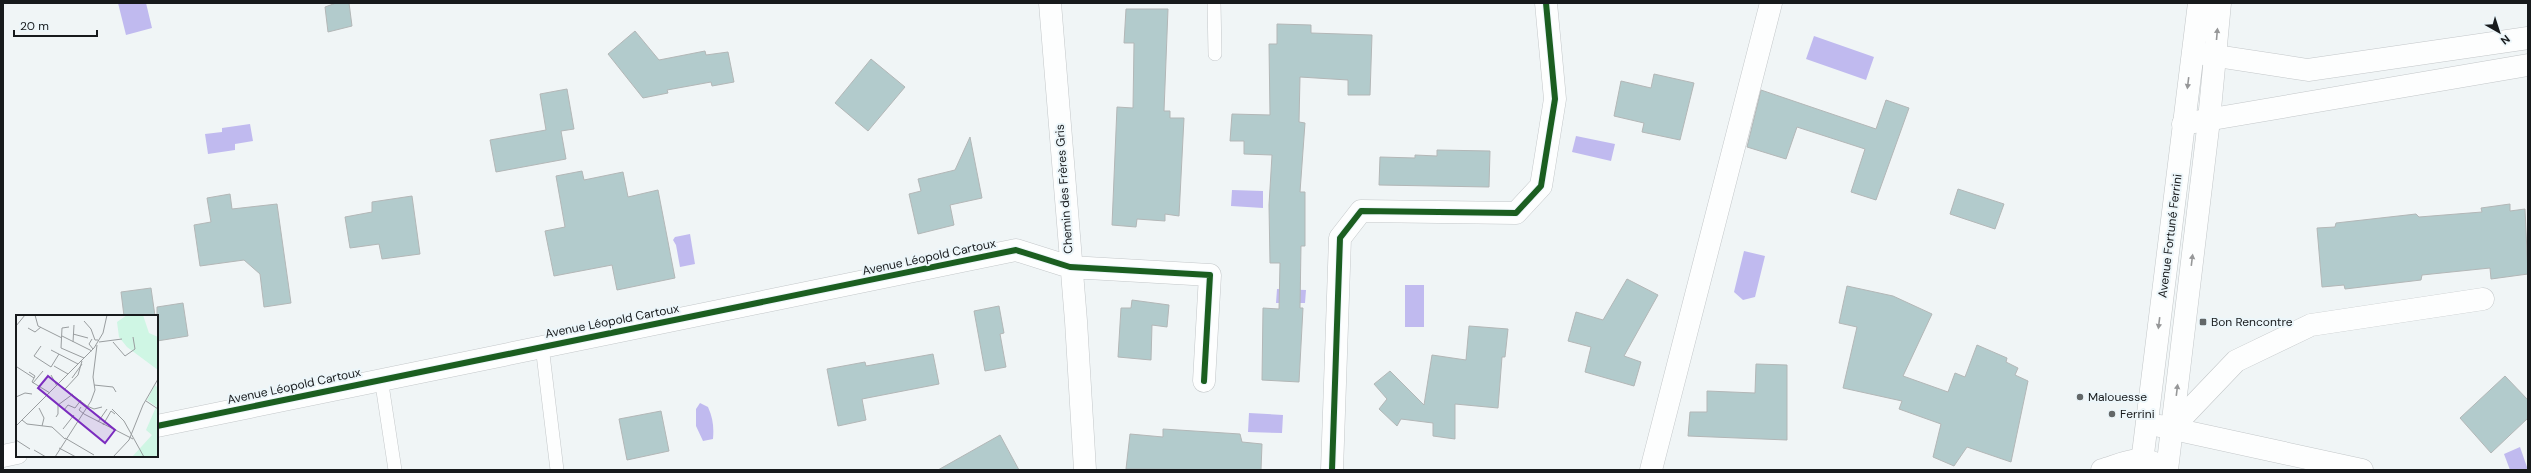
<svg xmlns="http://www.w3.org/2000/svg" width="2531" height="473" viewBox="0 0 2531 473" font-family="'DM Sans',sans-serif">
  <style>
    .water { fill: #c0baef }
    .building { fill: #b2cbcc; stroke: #b3b7b7 }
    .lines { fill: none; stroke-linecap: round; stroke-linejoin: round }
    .lane-casing { stroke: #c3c7c9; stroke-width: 14 }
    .street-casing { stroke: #c3c7c9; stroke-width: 23 }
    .secondary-casing { stroke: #c3c7c9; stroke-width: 23 }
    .lane { stroke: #fdfefe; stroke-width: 13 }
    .street { stroke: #fdfefe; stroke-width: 22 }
    .secondary { stroke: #fdfefe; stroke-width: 22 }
    .cycleway-casing { stroke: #ecf6fa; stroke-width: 8 }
    .cycleway { stroke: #1b5e20; stroke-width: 6 }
    .oneway { fill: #969798 }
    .poi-dot { fill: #636768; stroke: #ecf6fa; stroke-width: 1.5 }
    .labels { text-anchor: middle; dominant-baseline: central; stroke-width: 4; stroke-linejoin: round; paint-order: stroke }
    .street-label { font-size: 12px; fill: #171a1c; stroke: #ecf6fa }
    .poi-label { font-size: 12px; fill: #171a1c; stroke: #ecf6fa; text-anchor: start }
    .inset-road { fill: none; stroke: #999d9f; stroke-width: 1 }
    .view { fill: #7b2cbf; fill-opacity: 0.15; stroke: #7b2cbf; stroke-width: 2 }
    .inset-edge { fill: none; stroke: #171a1c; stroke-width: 2 }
  </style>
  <rect width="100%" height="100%" fill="#f0f5f6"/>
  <path class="water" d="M 118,3 L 146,3 L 152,28 L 126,35 Z
    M 1814,36 L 1874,57 L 1866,80 L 1806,59 Z
    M 250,124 L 253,141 L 235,144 L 235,150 L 208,154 L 205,134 L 222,132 L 222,128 Z
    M 1576,136 L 1615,144 L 1611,161 L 1572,152 Z
    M 1232,190 L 1263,191 L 1263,208 L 1231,206 Z
    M 690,234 L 695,264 L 680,267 L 676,245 L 673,240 L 675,237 Z
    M 1744,251 L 1765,256 L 1755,297 L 1743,300 L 1734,292 Z
    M 1405,285 L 1424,285 L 1424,327 L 1405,327 Z
    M 1277,289 L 1306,290 L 1305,303 L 1276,303 Z
    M 700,403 L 708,407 C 713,418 714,427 713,439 L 703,441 L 696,426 L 696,409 Z
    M 1249,413 L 1283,415 L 1282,433 L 1248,432 Z
    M 2520,447 L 2528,470 L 2510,470 L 2504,454 Z"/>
  <path class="building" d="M 336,3 L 349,3 L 352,26 L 328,32 L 325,7 Z
    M 1126,9 L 1168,9 L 1164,111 L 1170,111 L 1170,118 L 1184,118 L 1179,216 L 1165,214 L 1165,221 L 1137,219 L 1136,227 L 1112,225 L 1117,107 L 1133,108 L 1134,43 L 1124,43 Z
    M 1277,24 L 1311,25 L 1311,33 L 1372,35 L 1370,95 L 1348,95 L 1348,80 L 1300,77 L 1299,122 L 1305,123 L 1300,192 L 1305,192 L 1305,246 L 1301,246 L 1300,308 L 1303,308 L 1299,382 L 1262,380 L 1263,308 L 1279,309 L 1280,263 L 1270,263 L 1269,205 L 1272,155 L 1244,154 L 1244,141 L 1230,141 L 1232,114 L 1270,115 L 1269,44 L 1277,44 Z
    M 635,31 L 659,60 L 705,51 L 706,55 L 728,52 L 734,82 L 712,86 L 711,82 L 667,90 L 668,93 L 643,98 L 608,54 Z
    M 871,59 L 905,87 L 868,131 L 835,103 Z
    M 1654,74 L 1694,83 L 1680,140 L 1642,132 L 1644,123 L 1614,116 L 1621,81 L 1651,88 Z
    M 567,89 L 574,129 L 561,131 L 566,159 L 496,172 L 490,140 L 546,130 L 540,94 Z
    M 1761,90 L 1876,129 L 1886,100 L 1909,108 L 1876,200 L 1851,192 L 1865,149 L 1797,127 L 1786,159 L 1747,147 Z
    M 970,137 L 982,198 L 950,205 L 954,225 L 918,234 L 909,194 L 921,191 L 918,179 L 955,170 Z
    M 1437,150 L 1490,151 L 1489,187 L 1379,185 L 1380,157 L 1415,158 L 1415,155 L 1437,156 Z
    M 582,171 L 584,180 L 623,172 L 628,197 L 658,190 L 675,278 L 617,290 L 612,265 L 554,276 L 545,231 L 565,227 L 556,176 Z
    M 1958,189 L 2004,204 L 1995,229 L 1950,214 Z
    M 230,194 L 232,209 L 277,204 L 291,303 L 264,307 L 260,274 L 244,260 L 200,266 L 194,225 L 211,222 L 207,198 Z
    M 412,196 L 420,254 L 382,259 L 379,244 L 350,248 L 345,217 L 372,212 L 372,202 Z
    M 2510,204 L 2510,211 L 2525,209 L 2528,274 L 2491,279 L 2490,268 L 2422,275 L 2421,280 L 2345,289 L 2344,285 L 2322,287 L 2317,228 L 2335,227 L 2336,223 L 2416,214 L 2419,217 L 2482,212 L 2481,208 Z
    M 1627,279 L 1658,295 L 1624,356 L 1641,362 L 1634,386 L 1585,372 L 1591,347 L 1568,341 L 1576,312 L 1603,320 Z
    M 1847,286 L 1893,296 L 1932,314 L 1903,376 L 1948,392 L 1955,373 L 1965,377 L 1977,345 L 2007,358 L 2006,362 L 2018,368 L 2015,375 L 2028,381 L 2011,462 L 1967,447 L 1954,466 L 1933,457 L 1941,424 L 1899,409 L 1902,401 L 1843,388 L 1857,327 L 1839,323 Z
    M 151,288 L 155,316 L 124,316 L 121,292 Z
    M 1132,300 L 1169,305 L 1167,327 L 1152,325 L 1151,360 L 1118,357 L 1121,308 L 1131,308 Z
    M 183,303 L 188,336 L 157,341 L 157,307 Z
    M 999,306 L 1004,333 L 1000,334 L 1006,367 L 985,371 L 974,311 Z
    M 1469,326 L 1508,329 L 1505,357 L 1502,357 L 1498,408 L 1455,404 L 1455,439 L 1433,436 L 1433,423 L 1401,419 L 1397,426 L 1379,409 L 1387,399 L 1374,384 L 1390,371 L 1424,405 L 1432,355 L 1466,360 Z
    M 933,354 L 939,384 L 862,399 L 866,420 L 838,426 L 827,369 L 865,362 L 866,366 Z
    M 1756,364 L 1787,365 L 1787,440 L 1688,436 L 1690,412 L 1707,412 L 1707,391 L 1755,393 Z
    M 2505,376 L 2528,400 L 2528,418 L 2491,453 L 2460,418 Z
    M 661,411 L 669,451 L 627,460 L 619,419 Z
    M 1163,429 L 1240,434 L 1242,442 L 1262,444 L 1261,470 L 1126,469 L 1130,434 L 1163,437 Z
    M 1000,435 L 1019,470 L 938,470 Z"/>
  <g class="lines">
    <g class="lane-casing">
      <path id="lane" d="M 1214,3 L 1215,54
        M 542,346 L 557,470
        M 381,378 L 395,470"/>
    </g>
    <g class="street-casing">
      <path id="street" d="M 1050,3 L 1076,321 L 1085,470
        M 2197,53 L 2308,70 L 2528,38
        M 2183,124 L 2528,65
        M 157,426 L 1016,250 L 1070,267 L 1210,275 L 1204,381
        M 2160,426 L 2362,470
        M 2172,428 L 2236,361 L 2311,325 L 2483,299
        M 3,456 L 17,453
        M 1332,470 L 1340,238 L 1361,211 L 1516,213 L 1541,186 L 1555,99 L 1546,3
        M 1651,470 L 1771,3
        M 2102,470 C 2123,464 2145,451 2163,470"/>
    </g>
    <g class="secondary-casing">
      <path id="secondary" d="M 2141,470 L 2199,3
        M 2167,470 L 2209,120 L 2220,3"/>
    </g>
    <use href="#lane" class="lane"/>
    <use href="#street" class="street"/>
    <use href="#secondary" class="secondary"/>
    <g class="cycleway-casing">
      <path id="cycleway" d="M 157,426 L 1016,250 L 1070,267 L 1210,275 L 1204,381
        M 1332,470 L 1340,238 L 1361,211 L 1516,213 L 1541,186 L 1555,99 L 1546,3"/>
    </g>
    <use href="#cycleway" class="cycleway"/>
  </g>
  <defs><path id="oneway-solid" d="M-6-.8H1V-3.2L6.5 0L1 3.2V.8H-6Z"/></defs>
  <g class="oneway">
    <use href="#oneway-solid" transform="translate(2217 34) rotate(-85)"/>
    <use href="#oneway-solid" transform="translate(2188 83) rotate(97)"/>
    <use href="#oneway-solid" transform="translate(2192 260) rotate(-83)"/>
    <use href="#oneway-solid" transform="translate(2159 323) rotate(97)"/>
    <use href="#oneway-solid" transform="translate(2177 390) rotate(-83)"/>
  </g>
  <g class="poi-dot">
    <rect x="2199" y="318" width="8" height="8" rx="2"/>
    <circle cx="2080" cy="397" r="4"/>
    <circle cx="2112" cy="414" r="4"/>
  </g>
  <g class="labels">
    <g class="street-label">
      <text transform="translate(1064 189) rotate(-94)">Chemin des Frères Gris</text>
      <text transform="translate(2170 236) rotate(-83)">Avenue Fortuné Ferrini</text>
      <text transform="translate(929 257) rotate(-12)">Avenue Léopold Cartoux</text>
      <text transform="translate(612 321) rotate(-11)">Avenue Léopold Cartoux</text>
      <text transform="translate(294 386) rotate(-12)">Avenue Léopold Cartoux</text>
    </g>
    <g class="poi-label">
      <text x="2211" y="322">Bon Rencontre</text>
      <text x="2088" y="397">Malouesse</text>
      <text x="2120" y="414">Ferrini</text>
    </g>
  </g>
  <g transform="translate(16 315)">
    <rect width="142" height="142" fill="#f0f5f6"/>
    <path d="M 111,0 L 127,0 L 133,18 L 142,22 L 142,55 L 111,32 L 103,22 L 101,7 ZM 139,70 L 142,73 L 142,93 L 131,85 ZM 140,92 L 142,94 L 142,142 L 116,142 L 136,120 L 130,115 Z" fill="#cff6e4"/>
    <path class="inset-road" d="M 19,0 L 22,11 L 46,23M 68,6 L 75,14 L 79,25 L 82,25M 0,11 L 9,0M 53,12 L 46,13 L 45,33 L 68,43M 12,13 L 19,17 L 25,12M 57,19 L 72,23M 46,21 L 76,36M 76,24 L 73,29 L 77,34M 57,27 L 58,10M 83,27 L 106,24M 97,27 L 109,41 L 119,34 L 117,22M 25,31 L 18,41 L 35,52 L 43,39M 35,35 L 62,49M 38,51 L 52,59M 1,52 L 18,63M 13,57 L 19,61 L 16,67 L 34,78M 35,60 L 41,71M 56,63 L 66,49M 17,68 L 27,56M 78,70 L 97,72 L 100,77M 45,71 L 42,69 L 71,91M 49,74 L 62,60 L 66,46M 0,82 L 9,78 L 16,79M 130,86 L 142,94M 71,91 L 78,94 L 86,92M 65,92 L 63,95 L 68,99 L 117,124M 23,93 L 28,103 L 26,111M 96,94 L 108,106 L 128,142M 48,95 L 52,90 L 59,93 L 65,85M 40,102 L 42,99 L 42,90 L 57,79M 6,105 L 11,109 L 36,112 L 49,124M 82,107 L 91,94M 87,110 L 95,96 L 99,99M 0,111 L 78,33 L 87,18 L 91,0M 47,114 L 58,100M 49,123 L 78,140M 0,125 L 14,134M 43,133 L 60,142M 18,135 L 30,142M 39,142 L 75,86 L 79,75 L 77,62 L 81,30M 97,142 L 113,125 L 127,90 L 142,64"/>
    <path class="view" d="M 32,61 L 99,115 L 89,128 L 22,73 Z"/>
    <rect width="142" height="142" class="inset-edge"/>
  </g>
  <rect width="2531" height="473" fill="none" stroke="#171a1c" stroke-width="8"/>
  <g transform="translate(2499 32) rotate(141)" stroke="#ecf6fa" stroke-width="3" paint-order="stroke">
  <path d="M0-3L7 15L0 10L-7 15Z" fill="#171a1c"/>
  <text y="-6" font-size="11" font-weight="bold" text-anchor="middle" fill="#171a1c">N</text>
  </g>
  <path d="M14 30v6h83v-6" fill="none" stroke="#171a1c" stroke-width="2"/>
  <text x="20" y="30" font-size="12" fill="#171a1c" stroke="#ecf6fa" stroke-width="3" paint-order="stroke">20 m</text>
</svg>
